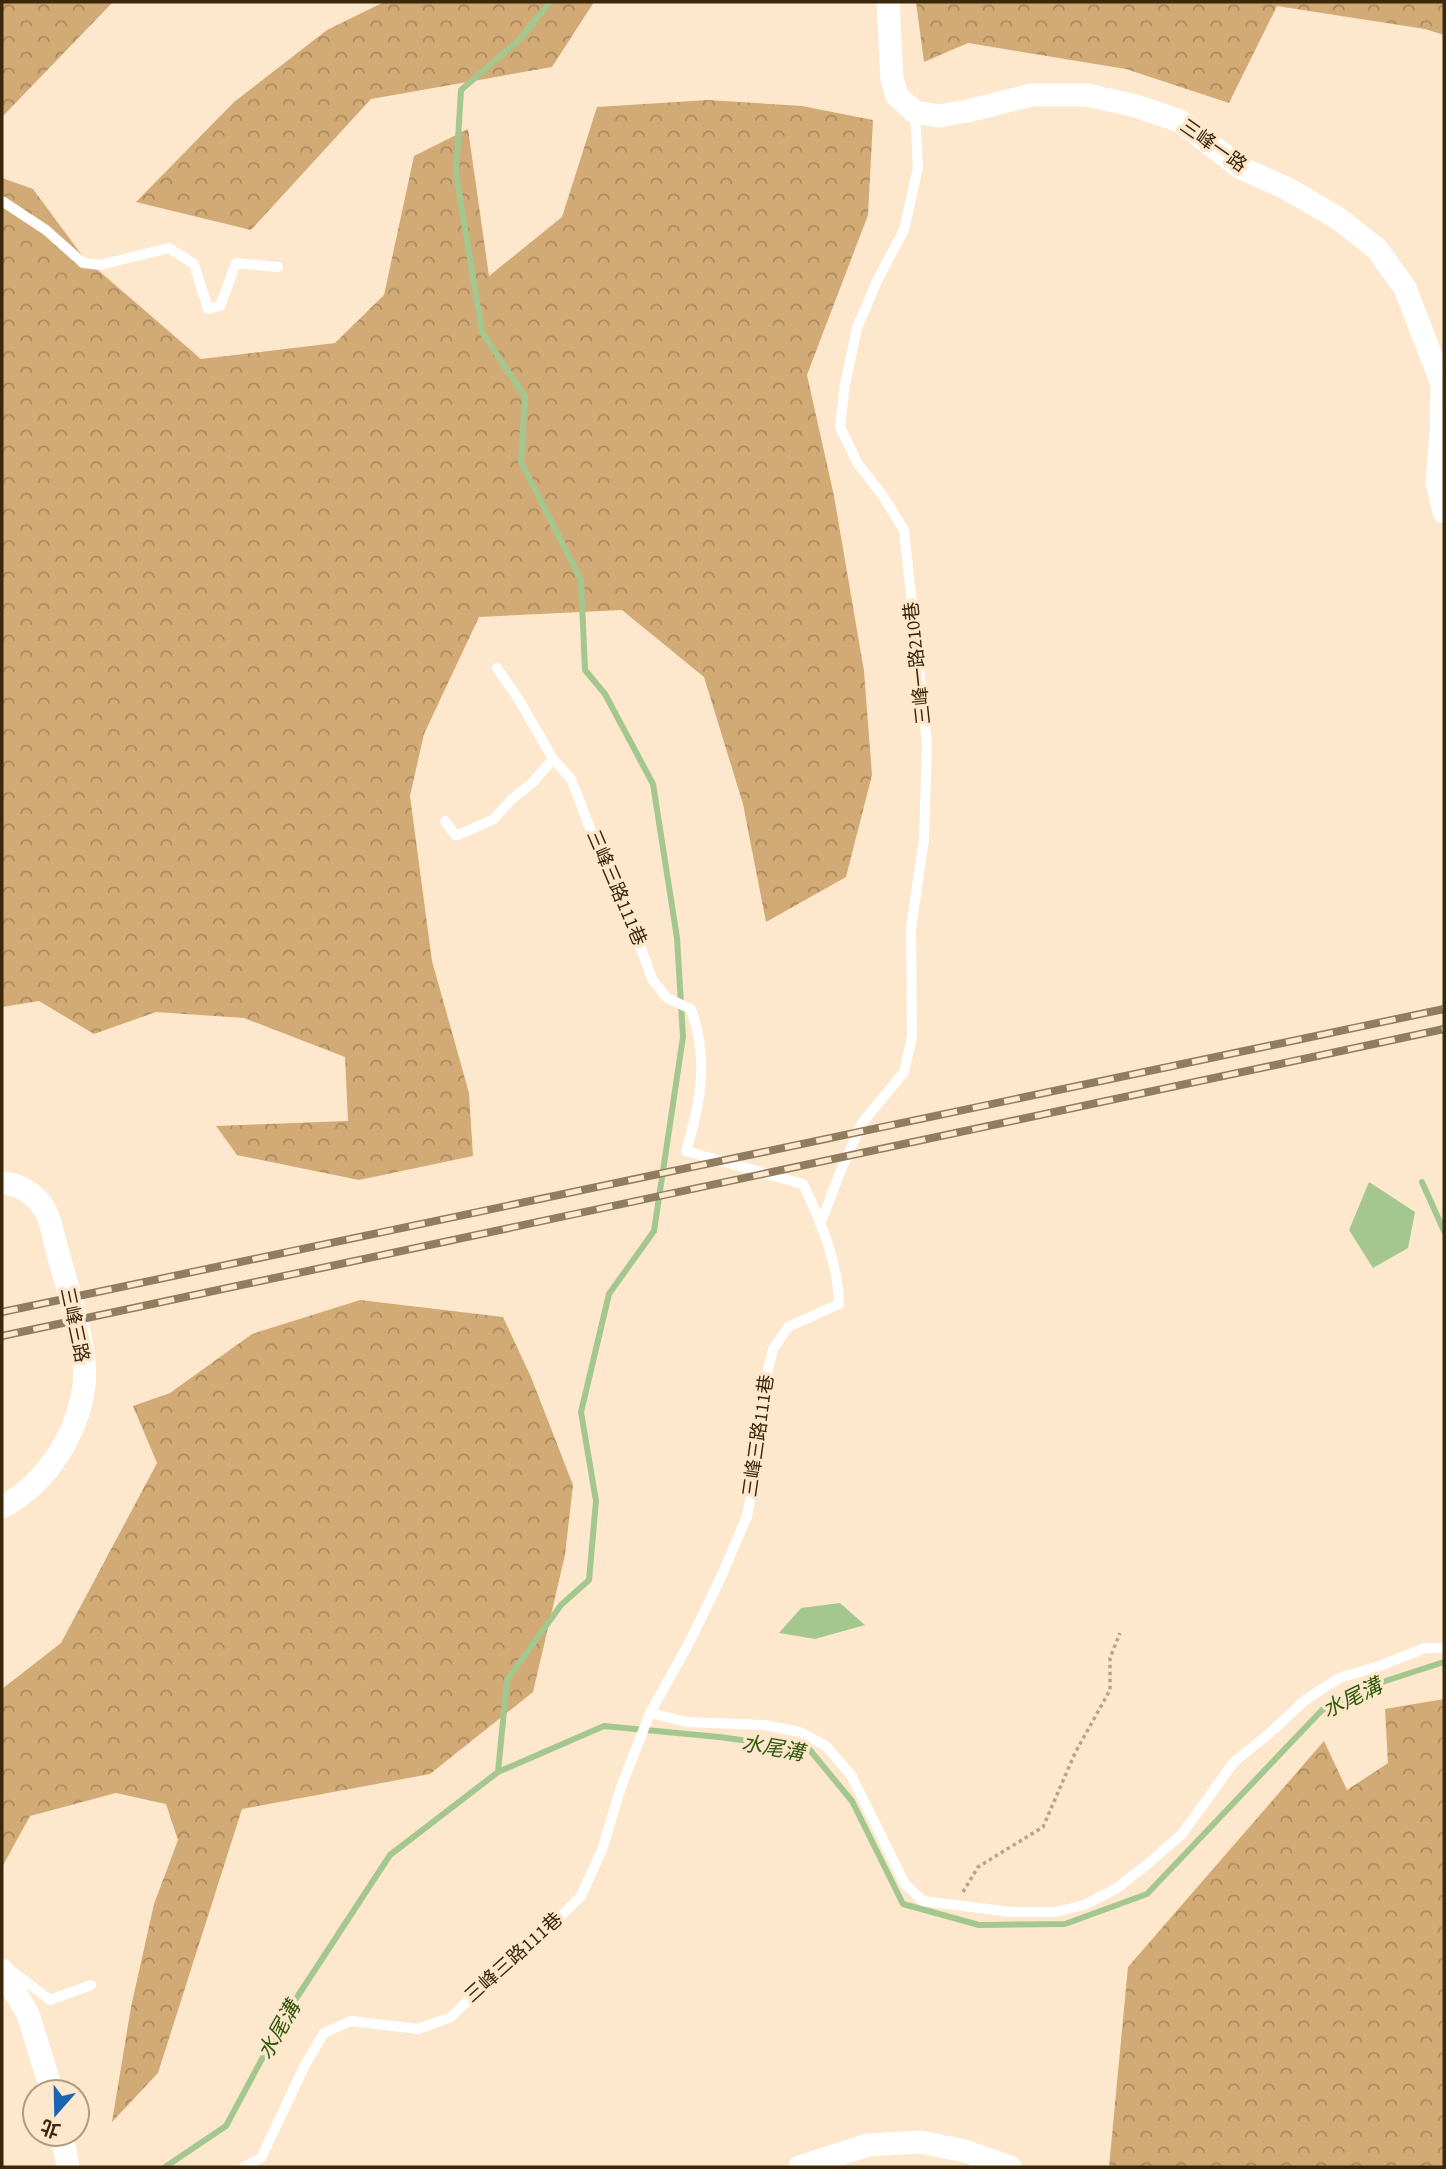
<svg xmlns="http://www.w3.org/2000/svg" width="1446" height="2169" viewBox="0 0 1446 2169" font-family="'Source Sans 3','Noto Sans TC',sans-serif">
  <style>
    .forest { fill: url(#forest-crowns) }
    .water { fill: #a4c78f }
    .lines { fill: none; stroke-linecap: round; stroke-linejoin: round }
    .stream { stroke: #a4c78f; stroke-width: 6 }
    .path { stroke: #b9a488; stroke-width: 3.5; stroke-dasharray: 3.5 3.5; stroke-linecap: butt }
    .lane { stroke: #fff; stroke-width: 10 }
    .street { stroke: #fff; stroke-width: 23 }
    .rail-casing { stroke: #907c5f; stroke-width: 8 }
    .rail { stroke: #fde8cd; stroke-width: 5; stroke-dasharray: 16; stroke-linecap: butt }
    .labels { text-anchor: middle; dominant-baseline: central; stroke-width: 7; stroke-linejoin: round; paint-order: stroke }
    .street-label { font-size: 19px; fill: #3b2709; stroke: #fde8cd }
    .water-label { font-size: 21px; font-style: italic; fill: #2f5909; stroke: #fde8cd }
  </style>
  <defs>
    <pattern id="forest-crowns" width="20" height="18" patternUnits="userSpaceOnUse" patternTransform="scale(1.75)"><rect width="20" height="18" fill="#d2aa75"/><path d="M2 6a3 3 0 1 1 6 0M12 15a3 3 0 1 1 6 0" fill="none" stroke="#ac8a5e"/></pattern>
  </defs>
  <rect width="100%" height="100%" fill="#fde8cd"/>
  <path class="forest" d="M 2,2 L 116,2 L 112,3 L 2,117 Z
    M 384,2 L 594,2 L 552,67 L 371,99 L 251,230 L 136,202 L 234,102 L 327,30 Z
    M 916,2 L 1444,2 L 1444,35 L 1425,29 L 1277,6 L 1229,103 L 1126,69 L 968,43 L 924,62 Z
    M 708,100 L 802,106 L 873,120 L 868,215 L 807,375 L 834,496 L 864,671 L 872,775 L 846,877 L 766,922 L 743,804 L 704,677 L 622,610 L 479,617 L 424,734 L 410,796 L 432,961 L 469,1093 L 473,1156 L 359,1180 L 237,1155 L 216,1126 L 348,1121 L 345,1057 L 244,1018 L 156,1012 L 94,1034 L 39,1001 L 2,1007 L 2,178 L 33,189 L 84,258 L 201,359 L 335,343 L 384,295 L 414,156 L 468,129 L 489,276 L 562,217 L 597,107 Z
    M 360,1300 L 503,1317 L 531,1377 L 573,1485 L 565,1555 L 533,1692 L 430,1774 L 242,1809 L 158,2073 L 112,2122 L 131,2007 L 154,1904 L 178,1840 L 166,1804 L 116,1793 L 30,1816 L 2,1867 L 2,1689 L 61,1643 L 157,1463 L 133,1406 L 170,1393 L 252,1334 Z
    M 1444,1699 L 1444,2167 L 1109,2167 L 1128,1967 L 1324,1741 L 1347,1790 L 1388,1763 L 1385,1709 Z"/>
  <path class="water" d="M 1369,1182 L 1415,1212 L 1408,1248 L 1373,1268 L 1349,1230 Z
    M 840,1603 L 865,1625 L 815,1639 L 779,1633 L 801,1608 Z"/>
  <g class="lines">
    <path class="stream" d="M 1422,1182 L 1444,1231
      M 498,1772 L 507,1680 L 561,1605 L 589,1580 L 596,1501 L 581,1412 L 609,1294 L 654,1231 L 683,1037 L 677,938 L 653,784 L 605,694 L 585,670 L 581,580 L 521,462 L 525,397 L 482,332 L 456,173 L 461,90 L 519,40 L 550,2
      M 165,2167 L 226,2126 L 286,2014 L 390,1855 L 498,1772 L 604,1726 L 719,1737 L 809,1749 L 852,1801 L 903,1904 L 979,1925 L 1065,1924 L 1147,1894 L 1322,1710 L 1370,1686 L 1444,1662"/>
    <path class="path" d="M 963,1892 L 978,1867 L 1043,1827 L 1075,1753 L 1110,1690 L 1110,1658 L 1120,1633"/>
    <path class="lane" d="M 2,201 L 46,230 L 83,263 L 100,265 L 169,248 L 194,264 L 208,309 L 220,306 L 236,263 L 278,267
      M 445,821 L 456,836 L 494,819 L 511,800 L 533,782 L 553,759
      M 821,1222 L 841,1170 L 862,1123 L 904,1072 L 912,1037 L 911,928 L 924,839 L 927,743 L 904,530 L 883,496 L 858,464 L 840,427 L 845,384 L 857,328 L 878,279 L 904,230 L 918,167 L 915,112
      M 650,1713 L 687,1722 L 764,1725 L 800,1732 L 826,1746 L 851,1775 L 905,1884 L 923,1901 L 1011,1912 L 1055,1912 L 1084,1905 L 1117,1888 L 1150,1862 L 1182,1834 L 1234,1762 L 1272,1731 L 1304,1701 L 1339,1678 L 1379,1666 L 1425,1648 L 1444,1648
      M 9,1969 L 50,2000 L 91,1985
      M 244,2167 L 261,2158 L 305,2065 L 324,2033 L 351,2021 L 418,2029 L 451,2017 L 485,1984 L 527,1950 L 581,1896 L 602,1850 L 621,1787 L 650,1713 L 689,1643 L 721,1577 L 747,1516 L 755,1475 L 764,1386 L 773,1349 L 788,1327 L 839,1304 C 838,1262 821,1222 803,1184 L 686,1151 C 701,1102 709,1059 691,1009 L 667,998 L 652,979 L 637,937 L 617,898 L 571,779 L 553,759 L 519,700 L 497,668"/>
    <path class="street" d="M 888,2 L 892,79 L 897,96 L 915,112 L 939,116 L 972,110 L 1031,95 L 1087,95 L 1136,106 L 1180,121 L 1241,168 L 1288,189 L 1339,219 L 1377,249 L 1405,288 L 1442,384 L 1441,436 L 1437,482 L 1444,512
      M 2,1183 C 19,1184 36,1194 45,1210 C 51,1220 53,1235 56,1246 C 66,1284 89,1350 84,1387 C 76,1437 46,1484 2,1507
      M 2,1970 L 28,2014 L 52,2092
      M 62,2134 L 68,2167
      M 800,2167 L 868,2145 L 921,2142 L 965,2151 L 1010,2167"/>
    <g class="rail-casing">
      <path id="rail" d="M 2,1312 L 1444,1009
        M 2,1336 L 1444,1029"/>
    </g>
    <use href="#rail" class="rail"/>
  </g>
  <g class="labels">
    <g class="street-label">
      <text transform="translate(1213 146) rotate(35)">三峰一路</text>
      <text transform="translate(918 663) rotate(-96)">三峰一路210巷</text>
      <text transform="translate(616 888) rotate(67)">三峰三路111巷</text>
      <text transform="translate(74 1325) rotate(78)">三峰三路</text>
      <text transform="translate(759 1436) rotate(-82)">三峰三路111巷</text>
      <text transform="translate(514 1958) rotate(-42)">三峰三路111巷</text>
    </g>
    <g class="water-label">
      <text transform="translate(1352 1698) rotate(-26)">水尾溝</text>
      <text transform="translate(773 1748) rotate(10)">水尾溝</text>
      <text transform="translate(279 2030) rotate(-60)">水尾溝</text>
    </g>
  </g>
  <rect width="1446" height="2169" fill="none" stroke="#3b2709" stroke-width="7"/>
  <g transform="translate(56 2113) rotate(200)"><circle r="33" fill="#fde8cd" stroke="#af9b7f" stroke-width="2"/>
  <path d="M0-5L12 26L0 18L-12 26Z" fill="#1b63b3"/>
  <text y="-10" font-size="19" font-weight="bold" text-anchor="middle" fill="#3b2709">北</text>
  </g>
</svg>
